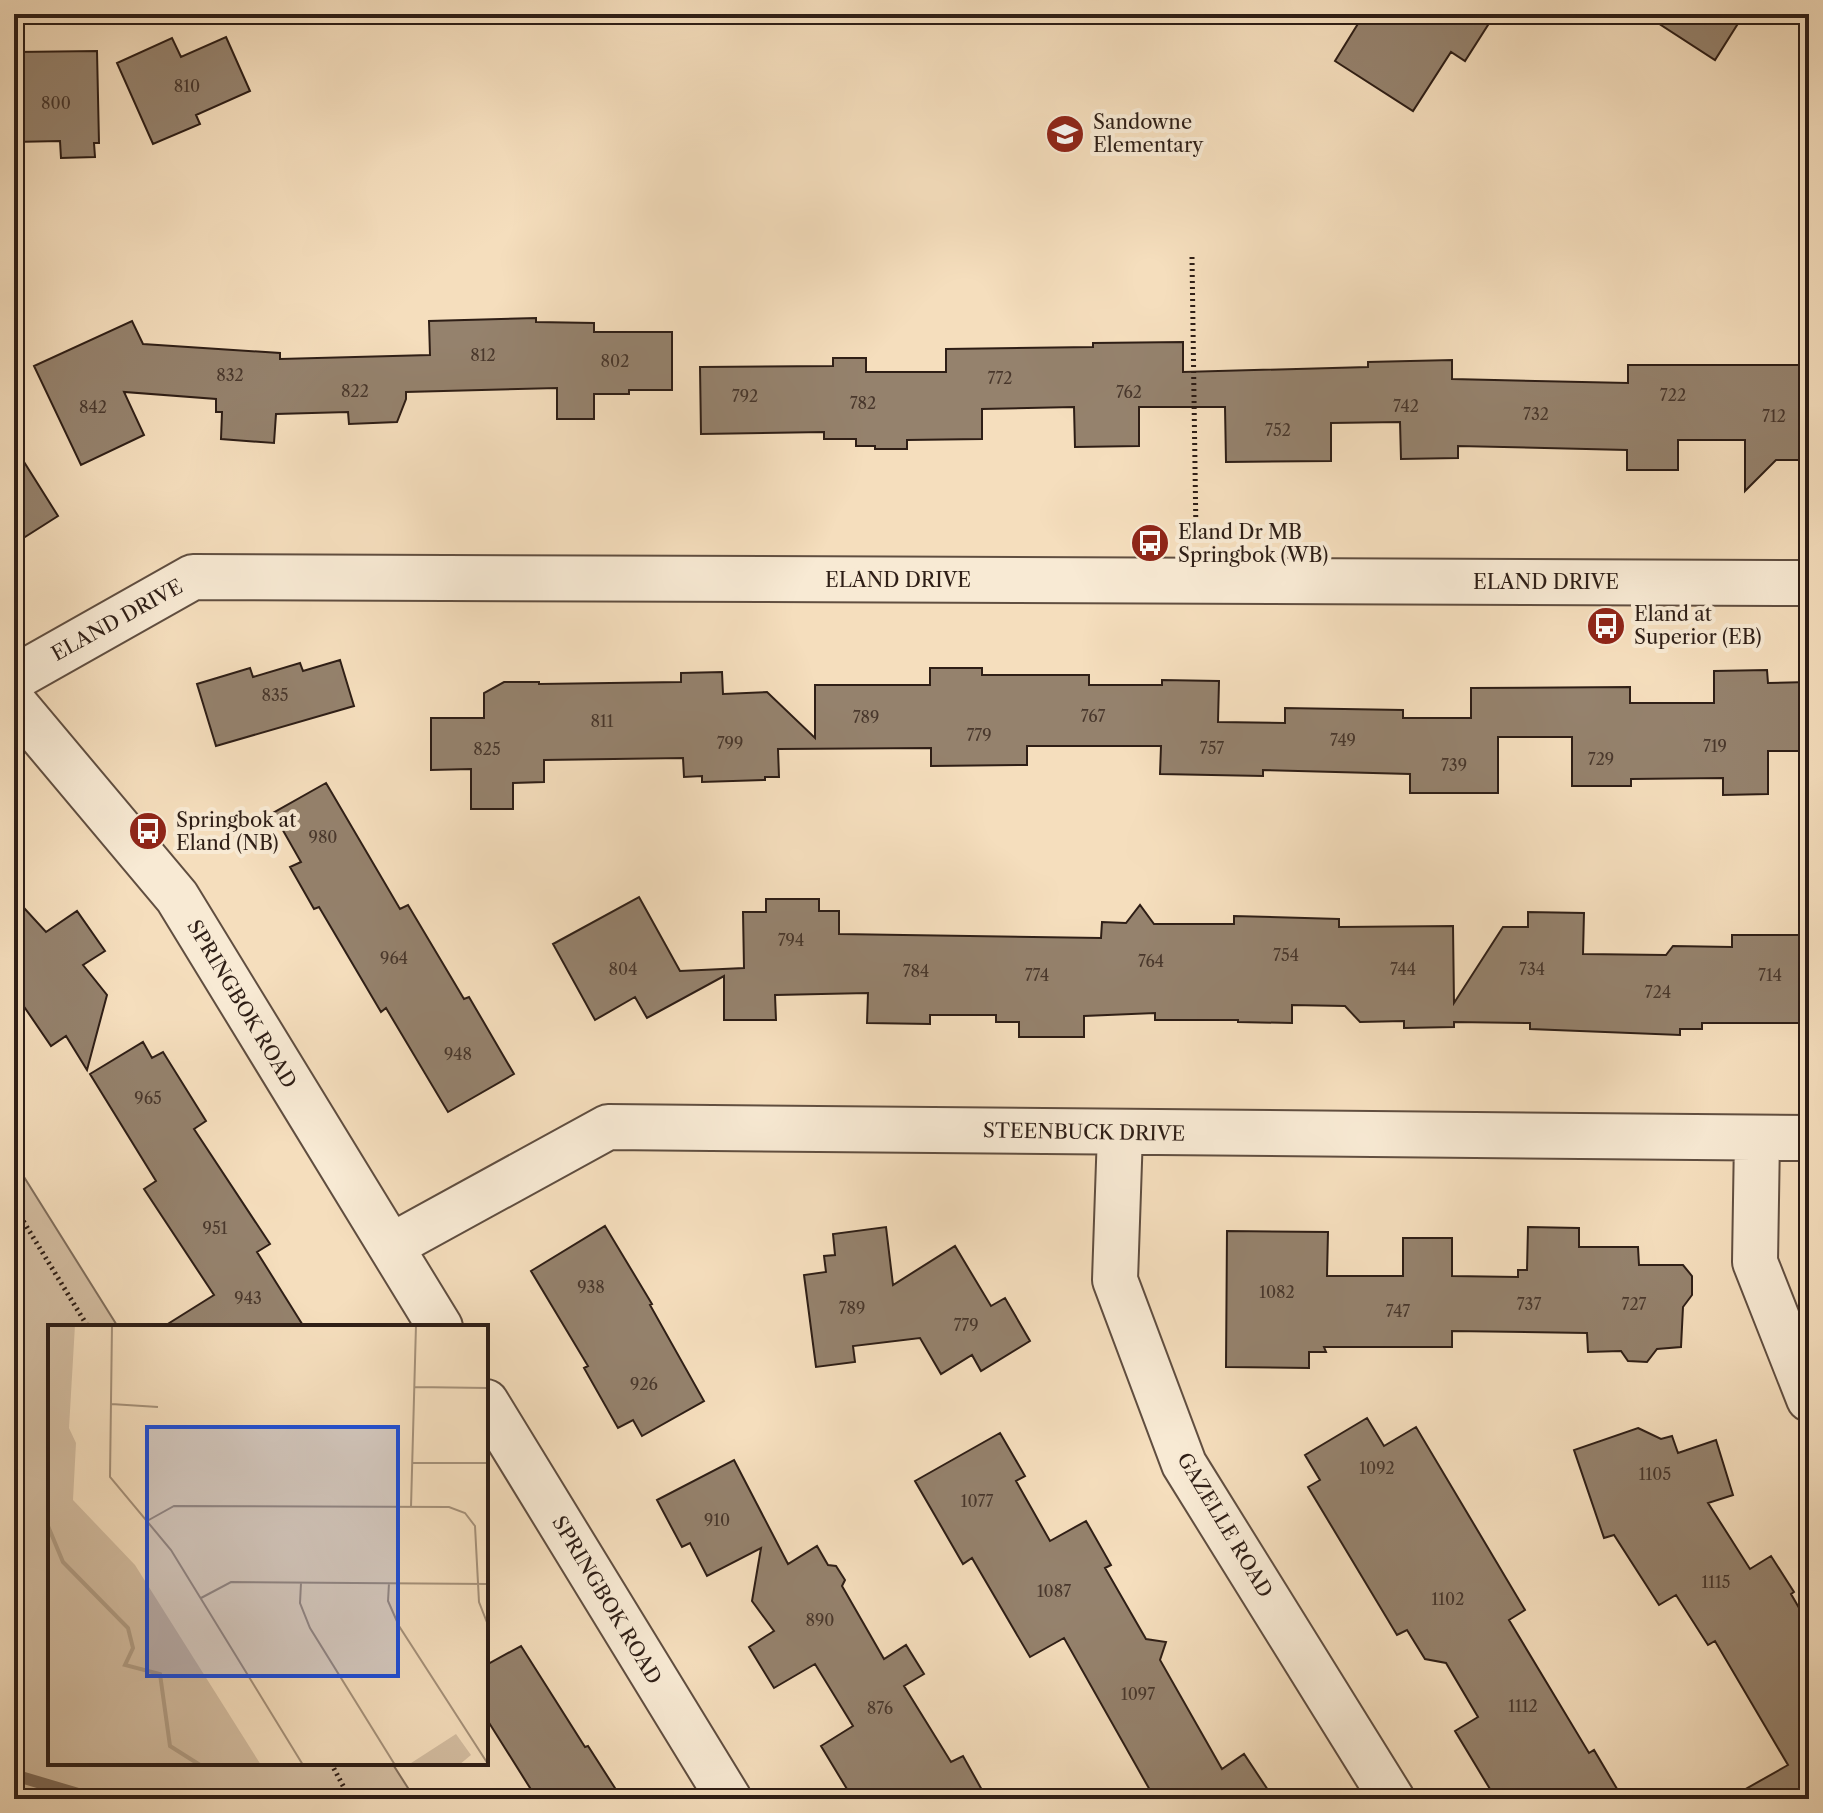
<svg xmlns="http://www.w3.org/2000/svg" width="1823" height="1813" viewBox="0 0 1823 1813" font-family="'Libre Caslon Text',serif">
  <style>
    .green { fill: #d3bda1; stroke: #806e5c; stroke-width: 2 }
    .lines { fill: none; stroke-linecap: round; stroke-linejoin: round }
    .stream { stroke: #7d6a58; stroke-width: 12 }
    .building { fill: #95826d; stroke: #2e1e16; stroke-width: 2 }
    .minor-casing { stroke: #604e40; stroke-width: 48 }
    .path { stroke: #2e1e16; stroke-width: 5; stroke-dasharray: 2 4; stroke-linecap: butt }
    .minor { stroke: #f8ead4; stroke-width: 44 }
    .labels { text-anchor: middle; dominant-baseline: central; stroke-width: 8; stroke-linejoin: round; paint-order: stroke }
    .number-label { font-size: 16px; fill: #48372c }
    .poi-label { font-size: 20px; fill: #2e1e16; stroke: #f8ead4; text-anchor: start }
    .street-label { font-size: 20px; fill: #2e1e16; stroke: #f8ead4 }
    .inset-river { fill: none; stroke: #b19d84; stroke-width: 4 }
    .inset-road { fill: none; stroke: #a5917a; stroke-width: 2 }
    .view { fill: #1d4ed8; fill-opacity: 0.15; stroke: #1d4ed8; stroke-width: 4 }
    .inset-edge { fill: none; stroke: #2e1e16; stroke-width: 4 }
  </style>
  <rect width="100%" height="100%" fill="#f5debd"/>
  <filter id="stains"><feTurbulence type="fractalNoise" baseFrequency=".0025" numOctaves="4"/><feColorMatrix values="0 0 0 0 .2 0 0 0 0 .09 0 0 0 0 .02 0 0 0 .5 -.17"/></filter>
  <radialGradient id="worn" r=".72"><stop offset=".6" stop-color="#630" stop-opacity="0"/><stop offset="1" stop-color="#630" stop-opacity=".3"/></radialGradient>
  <path class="green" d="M 14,1161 L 118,1327 L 50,1327 L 50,1763 L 392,1763 L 415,1799 L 14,1799 Z"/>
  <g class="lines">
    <path class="stream" d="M 14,1775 L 95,1799"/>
  </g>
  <path class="building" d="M 1364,14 L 1495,14 L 1465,61 L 1451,52 L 1413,111 L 1335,61 Z
    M 1644,14 L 1744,14 L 1715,60 Z
    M 226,37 L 250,91 L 196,115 L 200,124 L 153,144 L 117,63 L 172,38 L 181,57 Z
    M 97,51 L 99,143 L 94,143 L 95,157 L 61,158 L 60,141 L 14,142 L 14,64 L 17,64 L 17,52 Z
    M 536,318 L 536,322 L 594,323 L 594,332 L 672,332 L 672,390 L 629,390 L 629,394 L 594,394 L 594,419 L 557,419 L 557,388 L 406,392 L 406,399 L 397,422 L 349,424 L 348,412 L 276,414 L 274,443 L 221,439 L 222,412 L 216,412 L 216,399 L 124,392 L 144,435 L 81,465 L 34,366 L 132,321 L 143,344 L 280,353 L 280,359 L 430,355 L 429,321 Z
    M 1183,342 L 1183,372 L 1368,367 L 1368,362 L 1452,360 L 1452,379 L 1628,383 L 1628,365 L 1809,365 L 1809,460 L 1776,460 L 1745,491 L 1745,440 L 1678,440 L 1678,470 L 1627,470 L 1627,450 L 1458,446 L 1458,458 L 1401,459 L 1400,422 L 1331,423 L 1331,461 L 1226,462 L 1225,407 L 1139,407 L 1139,446 L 1075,447 L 1074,407 L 982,409 L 982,439 L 907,440 L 907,449 L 875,449 L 875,446 L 856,446 L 856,439 L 824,439 L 824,432 L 701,434 L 700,367 L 833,366 L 833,358 L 866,358 L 866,372 L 946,372 L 946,349 L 1093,347 L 1093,343 Z
    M 14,446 L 58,516 L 14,544 Z
    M 340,660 L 354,706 L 216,746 L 197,684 L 250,668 L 253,677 L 300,663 L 303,671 Z
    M 930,668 L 982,668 L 982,675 L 1089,675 L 1089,685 L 1162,685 L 1162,680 L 1219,681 L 1218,722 L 1285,723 L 1285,708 L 1403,710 L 1403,718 L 1471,718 L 1471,688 L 1630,687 L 1630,703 L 1714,703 L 1714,671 L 1767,670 L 1768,683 L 1809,682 L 1809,751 L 1768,751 L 1768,794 L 1723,795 L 1723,778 L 1631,779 L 1631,786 L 1572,786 L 1572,737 L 1498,737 L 1498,793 L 1410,793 L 1410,774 L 1263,770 L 1263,776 L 1160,774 L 1161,746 L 1027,746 L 1027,765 L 931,766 L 931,748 L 778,749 L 779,777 L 765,777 L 765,780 L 702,782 L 702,776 L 684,777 L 683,758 L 544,760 L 544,782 L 513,783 L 513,809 L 471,809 L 471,769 L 431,770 L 431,718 L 484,718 L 484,693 L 504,682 L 539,682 L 539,684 L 681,682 L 681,673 L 722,672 L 723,694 L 767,692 L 815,738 L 815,685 L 930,685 Z
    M 326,783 L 400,909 L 408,905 L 464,999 L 469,997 L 514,1074 L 448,1112 L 386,1008 L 381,1012 L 319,907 L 314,909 L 290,867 L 301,862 L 273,813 Z
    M 14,897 L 46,932 L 77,911 L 105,951 L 83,965 L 107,995 L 87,1070 L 66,1036 L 51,1046 L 14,992 Z
    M 639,897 L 680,971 L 744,968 L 743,912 L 766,912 L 766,899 L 819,899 L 819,911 L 839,911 L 839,934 L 1101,938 L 1102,922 L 1126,923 L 1140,905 L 1154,924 L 1234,924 L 1234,916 L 1339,919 L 1339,927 L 1453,926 L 1454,1003 L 1503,927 L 1528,927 L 1528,912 L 1584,913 L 1583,954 L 1666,955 L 1673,946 L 1732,947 L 1732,935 L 1809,935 L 1809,1023 L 1702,1023 L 1702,1029 L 1680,1029 L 1680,1035 L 1530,1029 L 1530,1023 L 1454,1022 L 1454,1027 L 1404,1028 L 1404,1021 L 1360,1022 L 1345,1006 L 1292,1005 L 1292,1023 L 1238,1022 L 1238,1020 L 1155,1020 L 1155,1013 L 1084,1016 L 1084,1037 L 1019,1037 L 1019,1022 L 996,1022 L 996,1015 L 930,1015 L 930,1024 L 867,1023 L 868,993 L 775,995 L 776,1020 L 724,1020 L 724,976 L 647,1018 L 635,997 L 595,1020 L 553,944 Z
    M 143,1042 L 152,1058 L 163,1052 L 206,1121 L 194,1129 L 270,1244 L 257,1252 L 304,1327 L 163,1327 L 214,1295 L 144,1189 L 156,1181 L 90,1074 Z
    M 605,1226 L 652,1304 L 650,1305 L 704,1401 L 642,1436 L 633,1420 L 618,1428 L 584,1368 L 588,1366 L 531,1271 Z
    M 886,1227 L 893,1285 L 955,1246 L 991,1306 L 1005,1298 L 1030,1341 L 981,1371 L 972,1355 L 941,1374 L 920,1338 L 853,1346 L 855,1362 L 816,1367 L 804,1275 L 826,1272 L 824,1256 L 835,1255 L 833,1234 Z
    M 1528,1227 L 1579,1228 L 1579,1247 L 1638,1247 L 1639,1265 L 1683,1265 L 1692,1276 L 1692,1295 L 1683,1307 L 1681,1347 L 1657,1349 L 1647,1362 L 1628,1361 L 1621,1351 L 1588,1352 L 1587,1333 L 1452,1331 L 1452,1347 L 1324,1347 L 1326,1352 L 1309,1352 L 1309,1368 L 1226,1367 L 1227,1231 L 1328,1232 L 1327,1276 L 1403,1276 L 1403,1238 L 1452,1238 L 1452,1276 L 1518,1277 L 1518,1270 L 1527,1270 Z
    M 1367,1418 L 1384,1446 L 1416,1427 L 1525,1610 L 1509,1620 L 1589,1753 L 1594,1750 L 1623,1799 L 1496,1799 L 1455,1731 L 1478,1717 L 1446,1663 L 1425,1659 L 1407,1630 L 1397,1635 L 1308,1487 L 1320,1480 L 1305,1455 Z
    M 1638,1428 L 1661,1439 L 1672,1436 L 1678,1453 L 1716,1440 L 1733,1495 L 1708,1503 L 1750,1569 L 1771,1556 L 1794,1592 L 1791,1594 L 1809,1625 L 1809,1799 L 1728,1799 L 1788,1765 L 1715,1641 L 1708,1645 L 1676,1595 L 1659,1605 L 1614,1535 L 1604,1538 L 1574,1450 Z
    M 1000,1433 L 1025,1476 L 1016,1481 L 1050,1541 L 1086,1521 L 1111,1565 L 1105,1568 L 1146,1639 L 1166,1642 L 1160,1660 L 1222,1769 L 1244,1754 L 1274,1799 L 1155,1799 L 1064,1638 L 1030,1657 L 972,1558 L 963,1564 L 915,1481 Z
    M 734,1460 L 788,1564 L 817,1546 L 828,1565 L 836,1566 L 845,1580 L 842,1586 L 884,1659 L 906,1645 L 924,1674 L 904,1686 L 951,1762 L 963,1756 L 987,1799 L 853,1799 L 821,1746 L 853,1726 L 815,1664 L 774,1688 L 749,1647 L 774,1631 L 752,1601 L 761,1548 L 707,1576 L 690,1543 L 682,1547 L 657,1500 Z
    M 521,1646 L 585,1747 L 588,1746 L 622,1799 L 537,1799 L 486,1718 L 486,1665 Z"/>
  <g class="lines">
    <g class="minor-casing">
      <path id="minor" d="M 14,678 L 193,577 L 1809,583
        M 14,703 L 177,897 L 440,1327
        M 1120,1133 L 1115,1280 L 1184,1464 L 1392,1799
        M 1757,1138 L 1755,1262 L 1809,1399
        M 391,1246 L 608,1127 L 1809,1138
        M 486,1402 L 729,1799"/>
    </g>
    <path class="path" d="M 1192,257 L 1196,536
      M 14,1206 L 88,1327
      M 331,1763 L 350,1799"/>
    <use href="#minor" class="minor"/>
  </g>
  <defs>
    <g id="school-disc" transform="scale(2)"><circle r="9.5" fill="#8f2418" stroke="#f8ead4"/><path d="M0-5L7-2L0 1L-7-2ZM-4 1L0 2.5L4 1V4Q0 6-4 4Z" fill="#fff"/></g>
    <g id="bus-disc" transform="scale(2)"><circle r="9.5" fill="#8f2418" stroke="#f8ead4"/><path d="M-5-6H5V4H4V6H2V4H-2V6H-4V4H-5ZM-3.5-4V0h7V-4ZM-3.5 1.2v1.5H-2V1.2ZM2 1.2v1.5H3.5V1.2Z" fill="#fff"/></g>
  </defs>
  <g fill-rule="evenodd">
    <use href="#school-disc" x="1065" y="134"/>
    <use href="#bus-disc" x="1150" y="543"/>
    <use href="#bus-disc" x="1606" y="626"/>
    <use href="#bus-disc" x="148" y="831"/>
  </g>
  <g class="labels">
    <g class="number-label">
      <text x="187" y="86">810</text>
      <text x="56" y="103">800</text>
      <text x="483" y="355">812</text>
      <text x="615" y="361">802</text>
      <text x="230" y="375">832</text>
      <text x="1000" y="378">772</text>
      <text x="355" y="391">822</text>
      <text x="1129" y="392">762</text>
      <text x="1673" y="395">722</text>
      <text x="745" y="396">792</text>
      <text x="863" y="403">782</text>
      <text x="1406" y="406">742</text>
      <text x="93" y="407">842</text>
      <text x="1536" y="414">732</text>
      <text x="1774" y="416">712</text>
      <text x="1278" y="430">752</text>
      <text x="275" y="695">835</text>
      <text x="1093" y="716">767</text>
      <text x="866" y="717">789</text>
      <text x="602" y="721">811</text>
      <text x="979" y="735">779</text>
      <text x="1343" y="740">749</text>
      <text x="730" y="743">799</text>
      <text x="1715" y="746">719</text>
      <text x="1212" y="748">757</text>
      <text x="487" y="749">825</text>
      <text x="1601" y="759">729</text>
      <text x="1454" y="765">739</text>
      <text x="323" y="837">980</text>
      <text x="791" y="940">794</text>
      <text x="1286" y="955">754</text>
      <text x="394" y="958">964</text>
      <text x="1151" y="961">764</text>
      <text x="623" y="969">804</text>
      <text x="1403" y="969">744</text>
      <text x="1532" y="969">734</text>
      <text x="916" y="971">784</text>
      <text x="1037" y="975">774</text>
      <text x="1770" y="975">714</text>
      <text x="1658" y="992">724</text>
      <text x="458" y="1054">948</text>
      <text x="148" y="1098">965</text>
      <text x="215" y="1228">951</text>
      <text x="591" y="1287">938</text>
      <text x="1277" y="1292">1082</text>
      <text x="248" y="1298">943</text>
      <text x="1529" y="1304">737</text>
      <text x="1634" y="1304">727</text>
      <text x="852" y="1308">789</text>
      <text x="1398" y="1311">747</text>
      <text x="966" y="1325">779</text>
      <text x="644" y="1384">926</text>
      <text x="1377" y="1468">1092</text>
      <text x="1655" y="1474">1105</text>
      <text x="977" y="1501">1077</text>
      <text x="717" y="1520">910</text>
      <text x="1716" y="1582">1115</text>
      <text x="1054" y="1591">1087</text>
      <text x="1448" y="1599">1102</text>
      <text x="820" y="1620">890</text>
      <text x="1138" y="1694">1097</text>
      <text x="1523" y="1706">1112</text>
      <text x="880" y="1708">876</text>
    </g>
    <g class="poi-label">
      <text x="1093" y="122">Sandowne<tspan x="1093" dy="23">Elementary</tspan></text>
      <text x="1178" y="532">Eland Dr MB<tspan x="1178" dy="23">Springbok (WB)</tspan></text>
      <text x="1634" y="614">Eland at<tspan x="1634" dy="23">Superior (EB)</tspan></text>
      <text x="176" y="820">Springbok at<tspan x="176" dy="23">Eland (NB)</tspan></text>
    </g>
    <g class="street-label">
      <text x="898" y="580">ELAND DRIVE</text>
      <text x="1546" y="582">ELAND DRIVE</text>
      <text transform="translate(117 620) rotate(-29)">ELAND DRIVE</text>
      <text transform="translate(242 1004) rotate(59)">SPRINGBOK ROAD</text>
      <text transform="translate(1084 1132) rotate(1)">STEENBUCK DRIVE</text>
      <text transform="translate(1225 1525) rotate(59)">GAZELLE ROAD</text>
      <text transform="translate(607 1600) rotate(59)">SPRINGBOK ROAD</text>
    </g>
  </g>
  <g transform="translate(48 1325)">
    <rect width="440" height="440" fill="#f5debd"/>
    <path d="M 0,0 L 27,0 L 21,103 L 28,118 L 25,175 L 87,240 L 213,440 L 0,440 ZM 408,409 L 423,430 L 411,440 L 360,440 Z" fill="#d3bda1"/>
    <path class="inset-river" d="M 0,201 L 15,237 L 80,303 L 85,323 L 77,340 L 112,349 L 122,421 L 152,440"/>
    <path class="inset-road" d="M 64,0 L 62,152 L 123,225 L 255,440M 366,62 L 440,63M 63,79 L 110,82M 364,138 L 440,138M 363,182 L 368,0M 99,196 L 126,181 L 401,182 L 417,188 L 427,201 L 431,277 L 440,300M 253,258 L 252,278 L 262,303 L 347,440M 341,258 L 340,276 L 351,301 L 440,439M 153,273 L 183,257 L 440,259"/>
    <path class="view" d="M 99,102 L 350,102 L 350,351 L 99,351 Z"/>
    <rect width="440" height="440" class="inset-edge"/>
  </g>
  <rect width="1823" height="1813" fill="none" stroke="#f5debd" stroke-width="48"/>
  <rect x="16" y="16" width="1791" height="1781" fill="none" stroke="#2e1e16" stroke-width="4"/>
  <rect x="24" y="24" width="1775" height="1765" fill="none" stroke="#2e1e16" stroke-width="2"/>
  <rect width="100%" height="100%" filter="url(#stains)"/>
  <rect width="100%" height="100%" fill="url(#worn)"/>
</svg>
